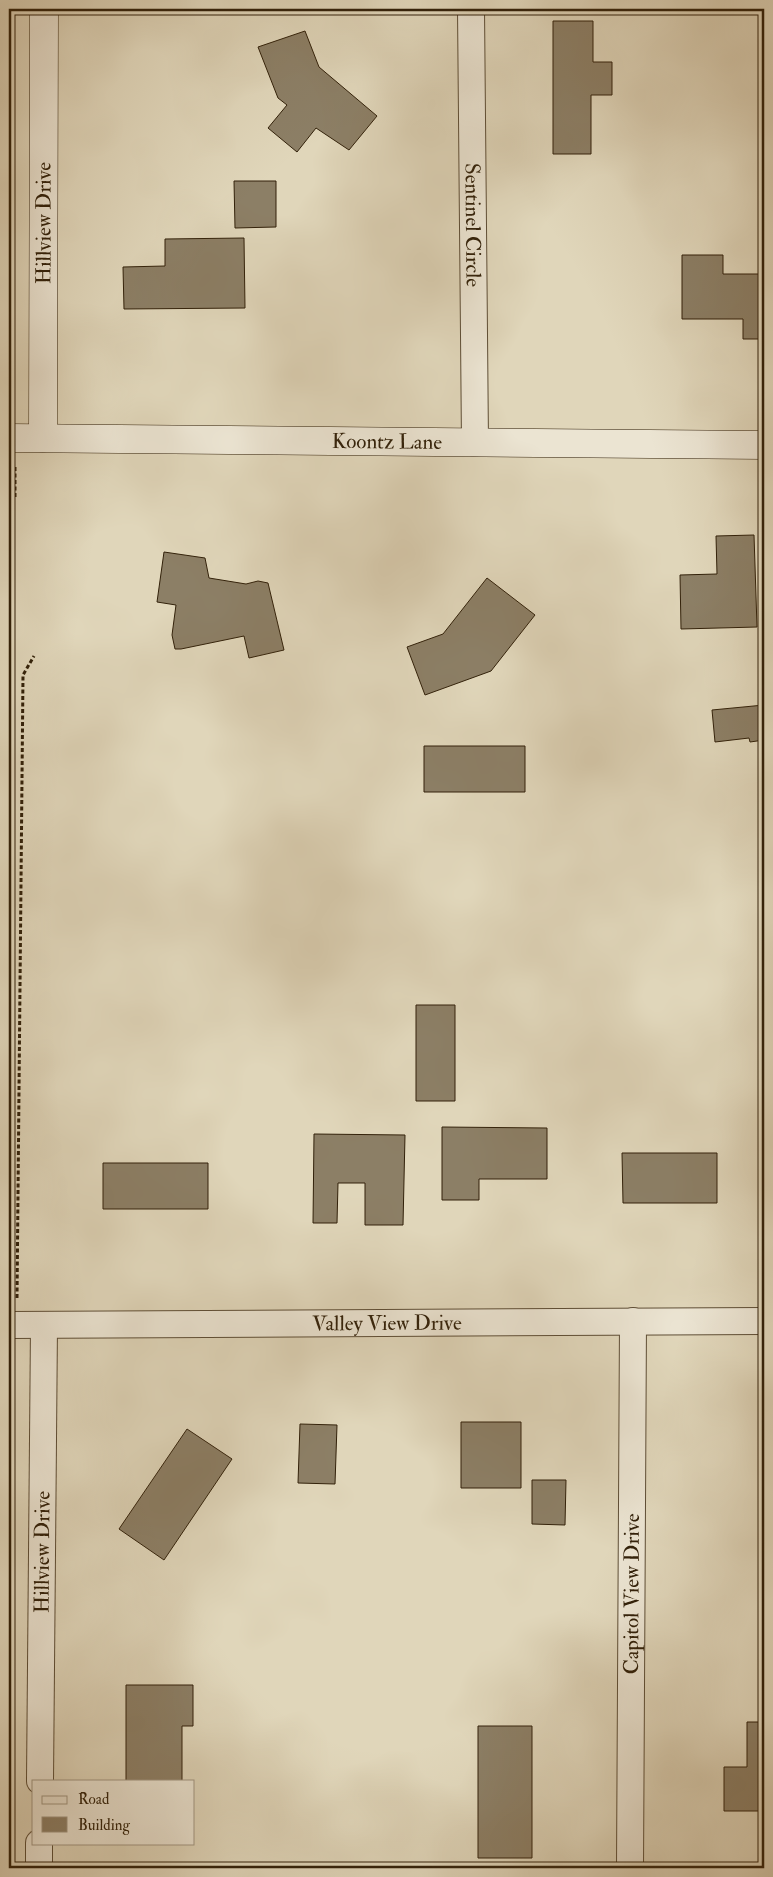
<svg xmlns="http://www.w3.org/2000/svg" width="773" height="1877" viewBox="0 0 773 1877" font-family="'IM FELL Double Pica',serif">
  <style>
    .building { fill: #8c7f66; stroke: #32210a }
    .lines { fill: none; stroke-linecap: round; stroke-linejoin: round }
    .street-casing { stroke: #5e4e36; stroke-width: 28 }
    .secondary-casing { stroke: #32210a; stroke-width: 29 }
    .path { stroke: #32210a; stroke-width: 3; stroke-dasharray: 4 2.5; stroke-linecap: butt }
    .street { stroke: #ebe4d2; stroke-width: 26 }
    .secondary { stroke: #ebe4d2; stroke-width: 28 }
    .labels { text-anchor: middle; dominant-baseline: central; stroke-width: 4; stroke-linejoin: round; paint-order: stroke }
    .street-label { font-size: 21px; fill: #32210a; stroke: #ebe4d2 }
  </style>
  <rect width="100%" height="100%" fill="#e0d6ba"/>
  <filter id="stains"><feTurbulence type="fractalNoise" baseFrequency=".004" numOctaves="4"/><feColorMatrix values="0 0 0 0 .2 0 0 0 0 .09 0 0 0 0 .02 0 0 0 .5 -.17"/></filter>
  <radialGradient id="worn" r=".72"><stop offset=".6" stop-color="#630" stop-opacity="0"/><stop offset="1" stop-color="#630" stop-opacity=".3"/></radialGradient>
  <path class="building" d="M 553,21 L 593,21 L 593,62 L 612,62 L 612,95 L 591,95 L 591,154 L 553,154 Z
    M 305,31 L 319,67 L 377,116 L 349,150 L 316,128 L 297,152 L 268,128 L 287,105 L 278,98 L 258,47 Z
    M 234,181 L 276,181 L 276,227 L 235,228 Z
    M 244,238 L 245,308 L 124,309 L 123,267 L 165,266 L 165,239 Z
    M 682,255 L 723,255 L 723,274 L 764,274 L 764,339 L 743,339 L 743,319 L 682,319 Z
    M 754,535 L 757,627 L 681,629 L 680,575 L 717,574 L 716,536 Z
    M 164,552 L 205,558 L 209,578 L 246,584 L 258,581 L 268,583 L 284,650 L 249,658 L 244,636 L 181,649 L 175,649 L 172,635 L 176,605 L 157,602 Z
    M 487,578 L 535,615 L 491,671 L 425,695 L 407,647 L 443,634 Z
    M 764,705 L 764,740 L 750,742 L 749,738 L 715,742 L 712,710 Z
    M 424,746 L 525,746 L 525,792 L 424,792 Z
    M 416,1005 L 455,1005 L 455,1101 L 416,1101 Z
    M 442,1127 L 547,1128 L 547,1179 L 479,1179 L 479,1200 L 442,1200 Z
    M 314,1134 L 405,1135 L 403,1225 L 365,1225 L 365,1183 L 338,1183 L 337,1223 L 313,1223 Z
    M 622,1153 L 717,1153 L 717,1203 L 623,1203 Z
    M 103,1163 L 208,1163 L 208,1209 L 103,1209 Z
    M 461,1422 L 521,1422 L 521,1488 L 461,1488 Z
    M 300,1424 L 337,1425 L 335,1484 L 298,1483 Z
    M 187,1429 L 232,1459 L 164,1560 L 119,1529 Z
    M 532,1480 L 566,1480 L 565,1525 L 532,1524 Z
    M 126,1685 L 193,1685 L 193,1726 L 182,1726 L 182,1781 L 126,1781 Z
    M 747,1722 L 764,1722 L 764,1811 L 724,1811 L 724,1767 L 747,1767 Z
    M 478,1726 L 532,1726 L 532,1858 L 478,1858 Z"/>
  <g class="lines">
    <g class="street-casing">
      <g id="street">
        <path id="s1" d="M 471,9 L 475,443"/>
        <path id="s2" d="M 9,1325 L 764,1321"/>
        <path id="s3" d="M 40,1781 L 44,1325"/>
        <path d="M 39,1868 L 39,1843"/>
        <path id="s4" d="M 630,1868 L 633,1321"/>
      </g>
    </g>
    <g class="secondary-casing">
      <g id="secondary">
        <path id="s5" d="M 9,438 L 764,445"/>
        <path id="s6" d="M 43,438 L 44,9"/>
      </g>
    </g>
    <path class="path" d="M 15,467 L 15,499
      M 17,1298 L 23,675 L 34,656"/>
    <use href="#street" class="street"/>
    <use href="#secondary" class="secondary"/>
  </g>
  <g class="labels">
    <g class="street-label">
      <text stroke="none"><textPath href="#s6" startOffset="215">Hillview Drive</textPath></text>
      <text stroke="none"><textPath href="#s1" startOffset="216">Sentinel Circle</textPath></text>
      <text stroke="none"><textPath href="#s5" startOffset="378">Koontz Lane</textPath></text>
      <text stroke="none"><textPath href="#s2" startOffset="378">Valley View Drive</textPath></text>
      <text stroke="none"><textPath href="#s3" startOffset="229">Hillview Drive</textPath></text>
      <text stroke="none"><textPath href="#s4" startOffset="274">Capitol View Drive</textPath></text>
    </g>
  </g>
  <rect width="773" height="1877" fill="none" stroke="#e0d6ba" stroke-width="30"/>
  <rect x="10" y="10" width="753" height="1857" fill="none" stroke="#32210a" stroke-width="2.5"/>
  <rect x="15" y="15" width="743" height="1847" fill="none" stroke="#32210a"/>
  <rect x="32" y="1780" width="162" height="65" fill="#ebe4d2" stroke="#a19682"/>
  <rect x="42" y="1796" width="25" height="8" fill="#ebe4d2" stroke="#a19682"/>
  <text x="78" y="1804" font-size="15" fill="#32210a">Road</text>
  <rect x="42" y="1817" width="25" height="15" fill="#8c7f66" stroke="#a19682"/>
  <text x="78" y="1830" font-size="15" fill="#32210a">Building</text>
  <rect width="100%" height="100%" filter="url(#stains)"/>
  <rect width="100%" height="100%" fill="url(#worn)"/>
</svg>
